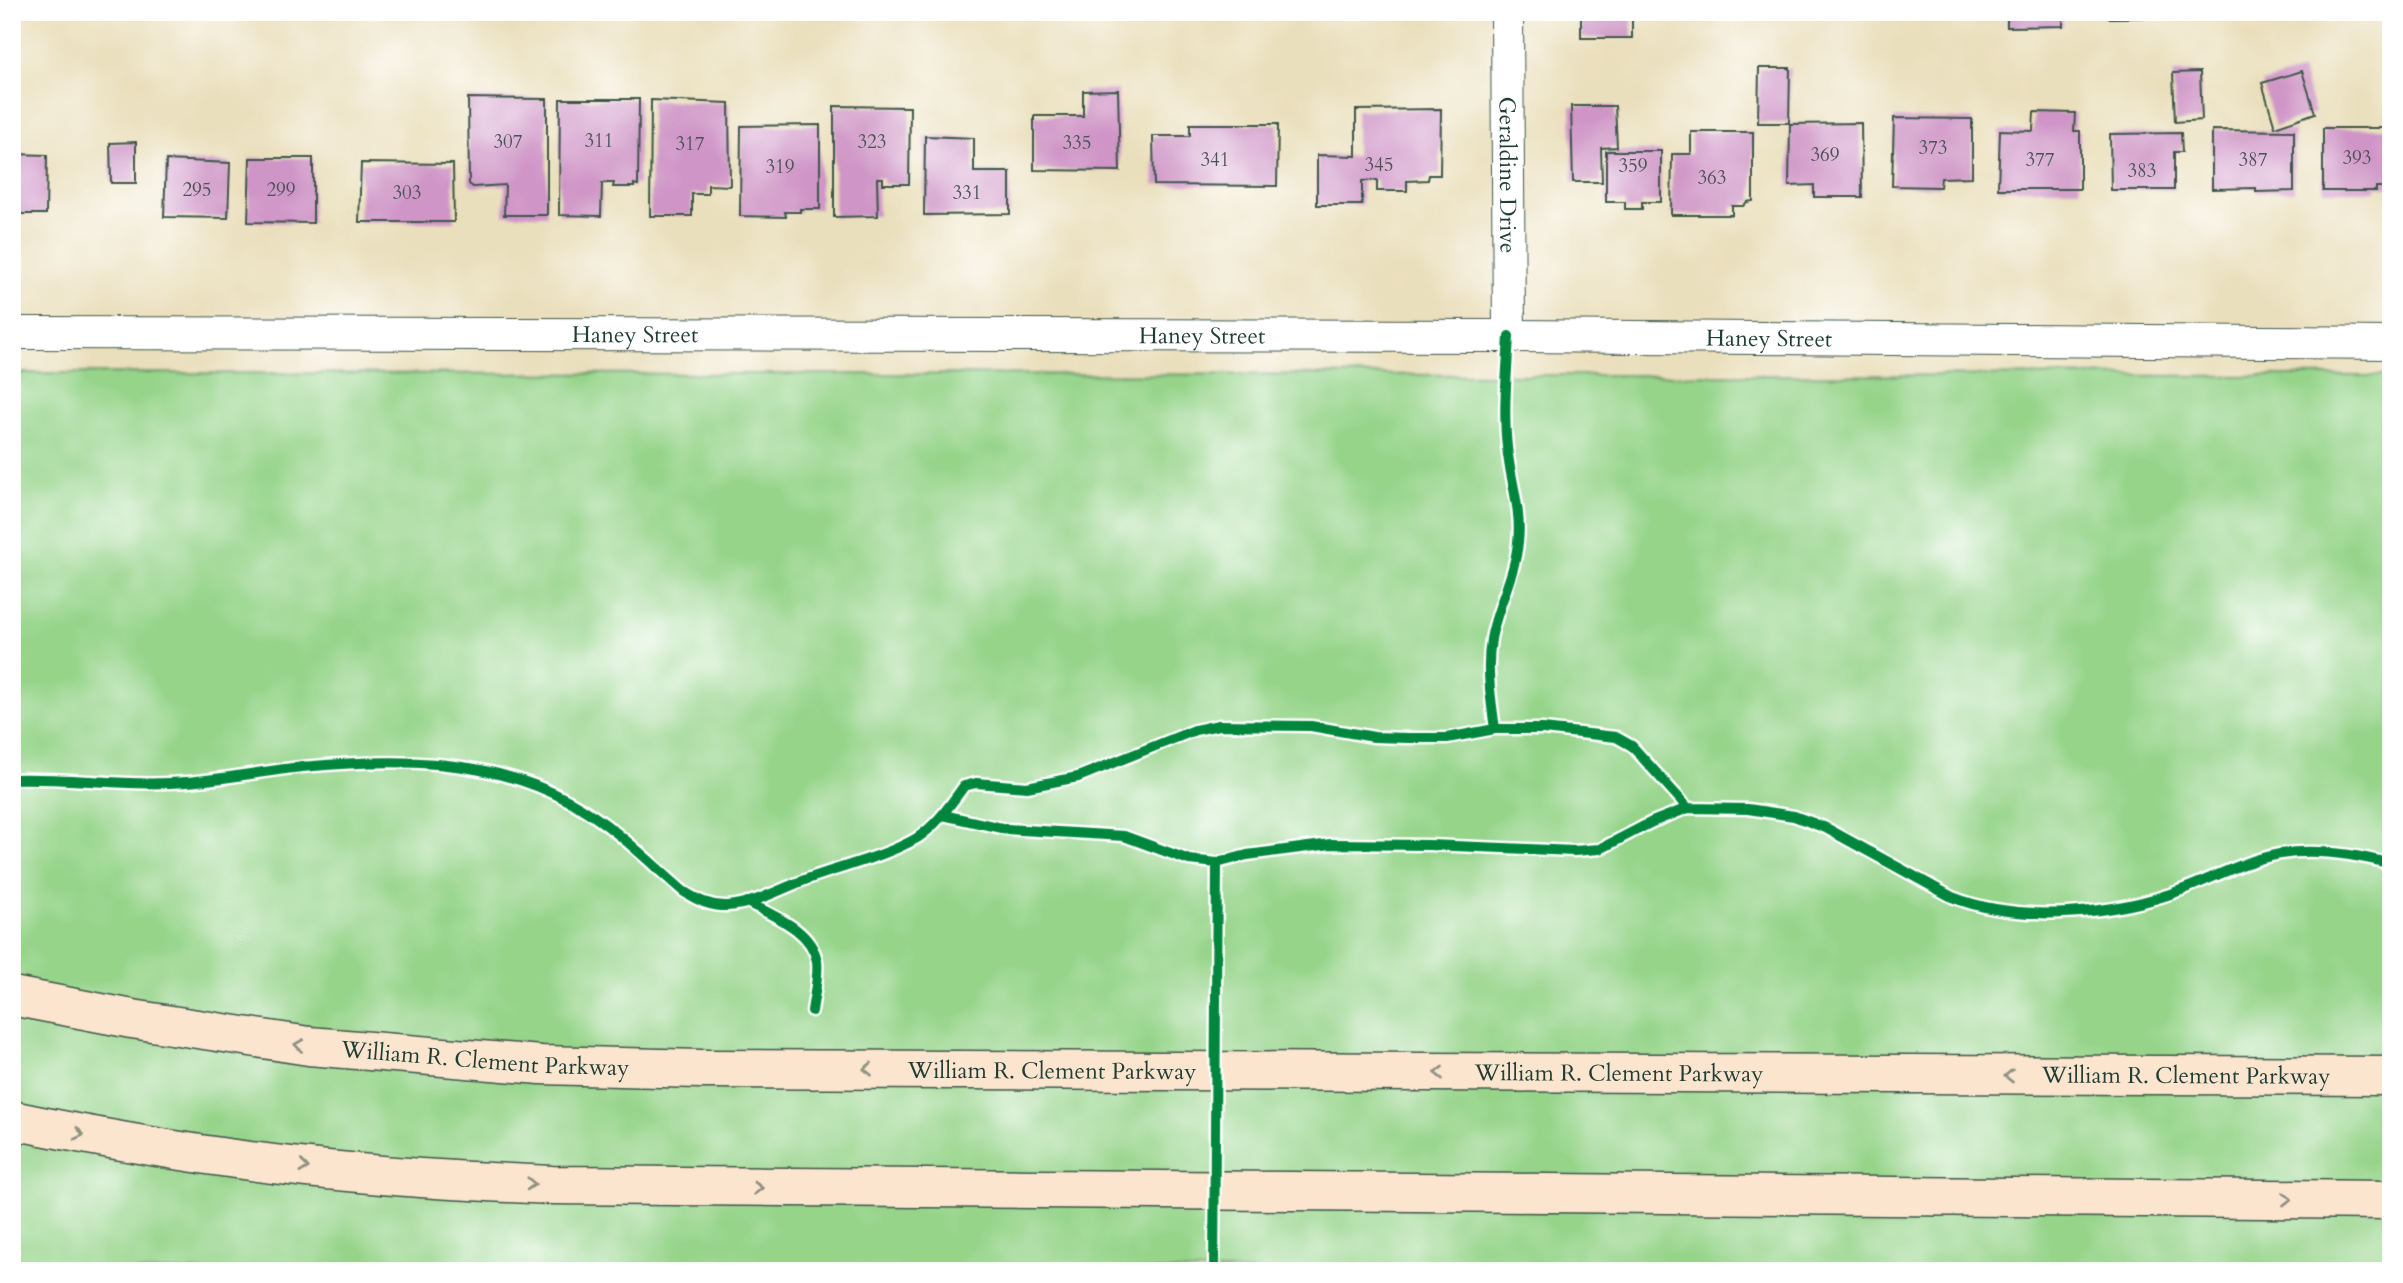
<svg xmlns="http://www.w3.org/2000/svg" width="2403" height="1283" viewBox="0 0 2403 1283" font-family="Cardo,serif">
  <style>
    .green { fill: #96d48a; stroke: #5a885f; stroke-width: 2 }
    .building { fill: #cf95c6 }
    .lines { fill: none; stroke-linecap: round; stroke-linejoin: round }
    .street-casing { stroke: #3d5548; stroke-width: 34 }
    .secondary-casing { stroke: #3d5548; stroke-width: 41 }
    .street { stroke: #fff; stroke-width: 32 }
    .secondary { stroke: #fce5cf; stroke-width: 38 }
    .cycleway-casing { stroke: #fff; stroke-width: 15 }
    .cycleway { stroke: #00873e; stroke-width: 10 }
    .oneway { stroke: #8e9182 }
    .labels { text-anchor: middle; dominant-baseline: central; stroke-width: 7; stroke-linejoin: round; paint-order: stroke }
    .number-label { font-size: 19px; fill: #4b5358 }
    .street-label { font-size: 23px; fill: #1f3d34; stroke: #fff }
  </style>
  <rect width="100%" height="100%" fill="#fff"/>
  <filter id="ink" filterUnits="userSpaceOnUse"><feTurbulence type="fractalNoise" baseFrequency=".0143" numOctaves="2"/><feDisplacementMap in="SourceGraphic" scale="14" xChannelSelector="R" yChannelSelector="G"/><feConvolveMatrix kernelMatrix="1 2 1 2 8 2 1 2 1" color-interpolation-filters="sRGB"/></filter>
  <filter id="wash" filterUnits="userSpaceOnUse"><feTurbulence type="fractalNoise" baseFrequency=".00686" numOctaves="4" result="noise"/><feDisplacementMap in="SourceGraphic" scale="28" xChannelSelector="R" yChannelSelector="G"/><feGaussianBlur stdDeviation="1.57" result="paint"/><feColorMatrix in="noise" values="0 0 0 0 0 0 0 0 0 0 0 0 0 0 0 0 0 1.4 0 .05"/><feComposite in="paint" operator="in"/></filter>
  <g filter="url(#wash)">
    <rect width="100%" height="100%" fill="#eadfbc"/>
    <path class="green" d="M 12,373 L 2391,376 L 2391,1271 L 12,1271 Z"/>
    <g id="blocks">
      <path class="building" d="M 1581,12 L 1632,12 L 1632,38 L 1581,38 Z
        M 2007,12 L 2063,12 L 2063,26 L 2007,27 Z
        M 2108,12 L 2198,12 L 2198,17 L 2108,18 Z
        M 2218,12 L 2252,12 L 2253,17 L 2218,16 Z
        M 2387,51 L 2391,51 L 2391,100 L 2387,100 Z
        M 1759,68 L 1790,68 L 1789,123 L 1758,123 Z
        M 2302,71 L 2315,113 L 2275,127 L 2262,83 Z
        M 2200,72 L 2202,120 L 2175,122 L 2173,73 Z
        M 1118,90 L 1120,171 L 1034,170 L 1034,116 L 1083,116 L 1083,91 Z
        M 468,98 L 547,99 L 547,215 L 504,215 L 505,185 L 473,187 L 469,184 Z
        M 560,99 L 639,99 L 638,185 L 634,184 L 634,187 L 613,187 L 614,183 L 602,183 L 601,216 L 559,215 Z
        M 651,100 L 729,103 L 730,186 L 708,185 L 708,194 L 692,194 L 692,216 L 650,216 Z
        M 834,106 L 910,107 L 909,184 L 883,184 L 883,178 L 877,178 L 878,216 L 834,217 Z
        M 1571,106 L 1615,106 L 1617,147 L 1601,148 L 1602,182 L 1573,182 Z
        M 1441,109 L 1440,175 L 1429,175 L 1428,180 L 1407,181 L 1407,191 L 1377,191 L 1377,180 L 1362,181 L 1362,205 L 1317,205 L 1317,155 L 1356,156 L 1356,110 Z
        M 2034,112 L 2075,113 L 2074,131 L 2080,131 L 2080,189 L 1998,189 L 2000,130 L 2033,131 Z
        M 1894,118 L 1972,119 L 1972,177 L 1941,178 L 1940,187 L 1892,186 Z
        M 1861,123 L 1862,197 L 1814,197 L 1814,185 L 1789,186 L 1790,124 Z
        M 1190,124 L 1278,124 L 1277,186 L 1154,185 L 1153,136 L 1190,136 Z
        M 820,125 L 820,209 L 800,209 L 800,212 L 785,212 L 786,217 L 740,216 L 741,126 Z
        M 2323,128 L 2391,128 L 2391,187 L 2376,187 L 2376,191 L 2323,191 Z
        M 2212,130 L 2294,131 L 2294,191 L 2256,192 L 2256,188 L 2212,189 Z
        M 1691,132 L 1753,132 L 1753,201 L 1747,202 L 1743,206 L 1732,206 L 1732,215 L 1671,215 L 1672,154 L 1691,154 Z
        M 2181,133 L 2182,152 L 2174,152 L 2174,190 L 2111,190 L 2110,134 Z
        M 925,136 L 974,138 L 974,172 L 1010,172 L 1010,214 L 924,215 Z
        M 136,142 L 136,183 L 111,183 L 110,143 Z
        M 1606,151 L 1661,151 L 1661,202 L 1642,202 L 1642,209 L 1625,209 L 1625,202 L 1606,202 Z
        M 12,154 L 47,155 L 46,214 L 12,214 Z
        M 250,158 L 313,158 L 313,223 L 248,222 Z
        M 166,160 L 230,163 L 228,218 L 164,217 Z
        M 361,163 L 453,164 L 454,222 L 359,222 Z"/>
    </g>
  </g>
  <g filter="url(#ink)">
    <use href="#blocks" fill-opacity="0" stroke="#3d5548" stroke-width="2"/>
    <g class="lines">
      <g class="street-casing">
        <g id="street">
          <path id="s1" d="M 1507,12 L 1509,336"/>
          <path id="s2" d="M 12,333 L 1509,336 L 2391,343"/>
        </g>
      </g>
      <g class="secondary-casing">
        <g id="secondary">
          <path id="s3" d="M 12,996 L 132,1019 L 309,1046 L 541,1065 L 701,1069 L 2391,1076"/>
          <path d="M 12,1120 C 123,1143 236,1162 349,1172 C 417,1179 484,1182 552,1185 L 2391,1200"/>
        </g>
      </g>
      <use href="#street" class="street"/>
      <use href="#secondary" class="secondary"/>
      <g class="cycleway-casing">
        <path id="cycleway" d="M 1495,729 C 1491,699 1486,670 1491,639 C 1497,606 1515,576 1518,542 C 1522,510 1510,479 1507,447 C 1503,410 1507,373 1509,336
          M 12,779 C 71,777 128,787 187,782 C 226,779 264,771 302,767 C 392,758 490,757 571,802 C 613,825 647,860 683,891 C 697,900 711,907 728,906 C 756,904 784,887 810,878 C 846,865 884,857 917,838 C 937,825 950,805 964,786 L 976,783 L 1027,787 L 1078,777 L 1195,730 L 1219,725 L 1311,726 L 1374,737 L 1408,738 L 1447,738 L 1495,729 L 1543,729 L 1616,737 L 1632,746 L 1688,808
          M 943,815 L 1006,829 L 1124,836 L 1189,860 L 1217,863 L 1247,855 L 1331,844 L 1429,845 L 1574,851 L 1600,849 L 1652,822 L 1688,808 L 1748,809 L 1794,816 L 1826,828 L 1952,897 C 2020,924 2117,915 2184,889 C 2215,877 2246,860 2280,854 C 2317,848 2354,854 2391,864
          M 747,902 C 773,916 811,929 817,961 C 819,976 814,996 812,1011
          M 1214,1271 L 1217,863"/>
      </g>
      <use href="#cycleway" class="cycleway"/>
    </g>
    <defs><path id="oneway-chevron" d="M-2-3.5L2.5 0L-2 3.5" fill="none" stroke-width="1.6" stroke-linecap="round" stroke-linejoin="round" transform="scale(1.75)"/></defs>
    <g class="oneway">
      <use href="#oneway-chevron" transform="translate(299 1045) rotate(-172)"/>
      <use href="#oneway-chevron" transform="translate(868 1069) rotate(-180)"/>
      <use href="#oneway-chevron" transform="translate(1439 1073) rotate(-180)"/>
      <use href="#oneway-chevron" transform="translate(2009 1076) rotate(-180)"/>
      <use href="#oneway-chevron" transform="translate(79 1134) rotate(12)"/>
      <use href="#oneway-chevron" transform="translate(304 1167) rotate(7)"/>
      <use href="#oneway-chevron" transform="translate(531 1184) rotate(3)"/>
      <use href="#oneway-chevron" transform="translate(758 1188) rotate(1)"/>
      <use href="#oneway-chevron" transform="translate(2287 1199)"/>
    </g>
  </g>
  <g class="labels">
    <g class="number-label">
      <text x="599" y="141">311</text>
      <text x="508" y="142">307</text>
      <text x="872" y="142">323</text>
      <text x="1077" y="143">335</text>
      <text x="690" y="144">317</text>
      <text x="1933" y="148">373</text>
      <text x="1825" y="155">369</text>
      <text x="2357" y="158">393</text>
      <text x="1215" y="160">341</text>
      <text x="2040" y="160">377</text>
      <text x="2253" y="160">387</text>
      <text x="1379" y="165">345</text>
      <text x="1633" y="166">359</text>
      <text x="780" y="167">319</text>
      <text x="2142" y="171">383</text>
      <text x="1712" y="178">363</text>
      <text x="197" y="190">295</text>
      <text x="281" y="190">299</text>
      <text x="407" y="193">303</text>
      <text x="967" y="193">331</text>
    </g>
    <g class="street-label">
      <text stroke="none"><textPath href="#s1" startOffset="163">Geraldine Drive</textPath></text>
      <text stroke="none"><textPath href="#s2" startOffset="623">Haney Street</textPath></text>
      <text stroke="none"><textPath href="#s2" startOffset="1190">Haney Street</textPath></text>
      <text stroke="none"><textPath href="#s2" startOffset="1757">Haney Street</textPath></text>
      <text stroke="none"><textPath href="#s3" startOffset="478">William R. Clement Parkway</textPath></text>
      <text stroke="none"><textPath href="#s3" startOffset="1045">William R. Clement Parkway</textPath></text>
      <text stroke="none"><textPath href="#s3" startOffset="1612">William R. Clement Parkway</textPath></text>
      <text stroke="none"><textPath href="#s3" startOffset="2179">William R. Clement Parkway</textPath></text>
    </g>
  </g>
  <rect width="2403" height="1283" fill="none" stroke="#fff" stroke-width="42"/>
</svg>
